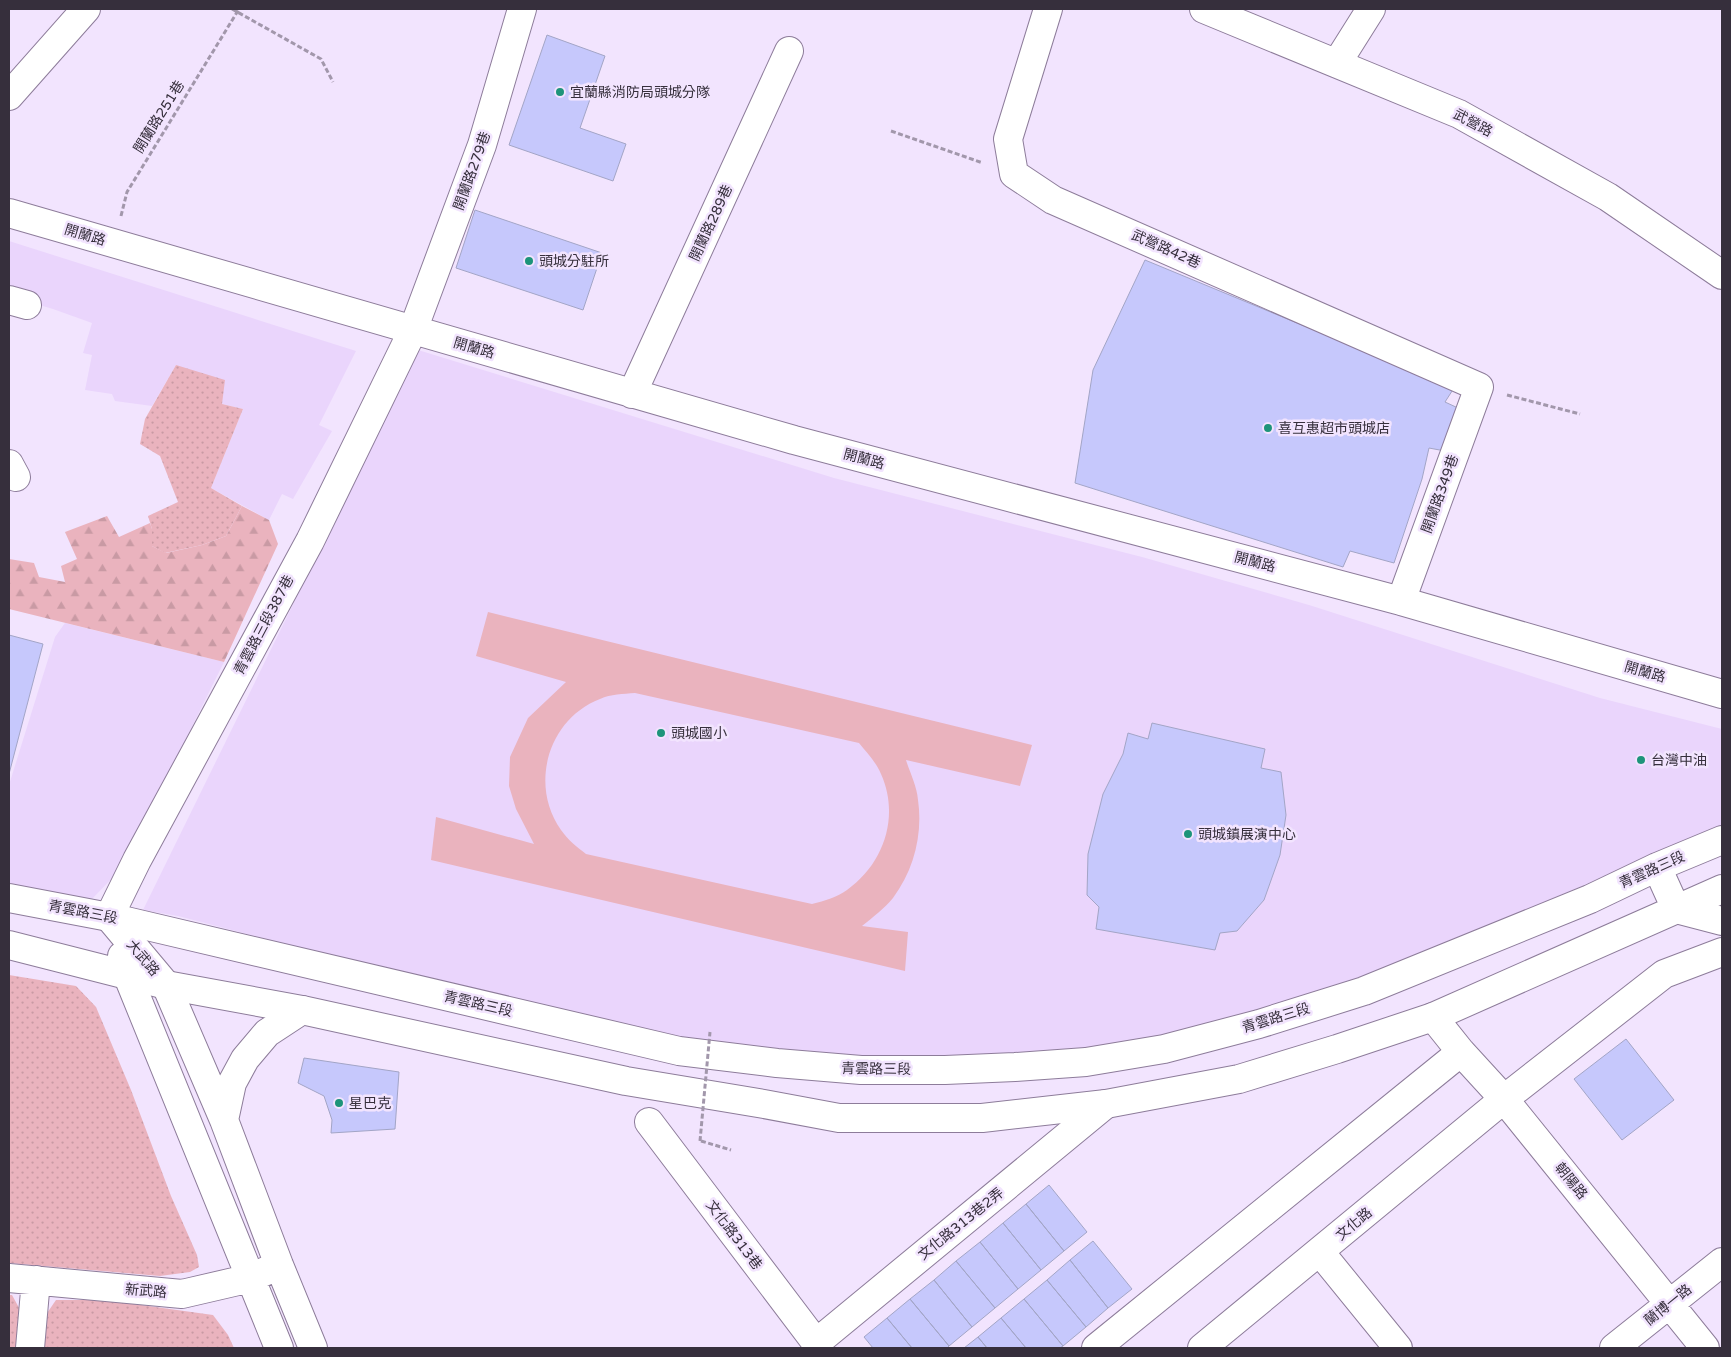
<svg xmlns="http://www.w3.org/2000/svg" width="1731" height="1357" viewBox="0 0 1731 1357" font-family="'Varela Round','Noto Sans TC',sans-serif">
  <style>
    .built { fill: #ead5fc }
    .grass { fill: url(#grass-dots) }
    .forest { fill: url(#forest-firs) }
    .pitch { fill: #eab3be; fill-rule: evenodd }
    .building { fill: #c6c8fc; stroke: #a3a5c6 }
    .lines { fill: none; stroke-linecap: round; stroke-linejoin: round }
    .minor-casing { stroke: #8d7c9a; stroke-width: 30 }
    .major-casing { stroke: #8d7c9a; stroke-width: 30 }
    .path { stroke: #a297ab; stroke-width: 3; stroke-dasharray: 5 2.5; stroke-linecap: butt }
    .minor { stroke: #fff; stroke-width: 28 }
    .major { stroke: #fff; stroke-width: 28 }
    .path-bridge { stroke: #a297ab; stroke-width: 3; stroke-dasharray: 5 2.5; stroke-linecap: butt }
    .poi-dot { fill: #1d947a; stroke: #f2e4fe; stroke-width: 2 }
    .labels { text-anchor: middle; dominant-baseline: central; stroke-width: 5; stroke-linejoin: round; paint-order: stroke }
    .poi-label { font-size: 14px; fill: #362f3c; stroke: #f2e4fe; text-anchor: start }
    .street-label { font-size: 14px; fill: #362f3c; stroke: #f2e4fe }
  </style>
  <defs>
    <pattern id="grass-dots" width="8" height="8" patternUnits="userSpaceOnUse" patternTransform="scale(1.25)"><rect width="8" height="8" fill="#eab3be"/><path d="M2 2h.1M6 6h.1" fill="none" stroke="#c99aa4" stroke-width="1.8" stroke-linecap="round"/></pattern>
    <pattern id="forest-firs" width="22" height="20" patternUnits="userSpaceOnUse" patternTransform="scale(1.25)"><rect width="22" height="20" fill="#eab3be"/><path d="M5 1l3.5 6h-7zM16 11l3.5 6h-7z" fill="#c99aa4"/></pattern>
  </defs>
  <rect width="100%" height="100%" fill="#f2e4fe"/>
  <path class="built" d="M 9,241 L 356,351 L 319,425 L 332,431 L 293,499 L 282,494 L 269,520 L 211,488 L 243,409 L 222,404 L 176,365 L 152,406 L 115,401 L 112,394 L 85,390 L 92,355 L 83,353 L 92,323 L 53,309 L 9,296 Z
    M 418,350 L 834,478 L 1142,557 L 1309,605 L 1600,698 L 1722,729 L 1722,826 L 1372,976 L 1236,1020 L 1096,1048 L 1002,1056 L 829,1056 L 668,1040 L 449,986 L 178,916 L 143,910 Z
    M 65,623 L 224,662 L 122,868 L 91,900 L 9,884 L 9,785 L 55,637 Z"/>
  <path class="grass" d="M 176,365 L 225,380 L 222,404 L 243,409 L 211,488 L 242,506 L 226,536 L 202,545 L 165,553 L 152,546 L 152,529 L 148,516 L 178,502 L 160,456 L 140,444 L 145,419 Z
    M 9,975 L 76,986 L 96,1007 L 131,1090 L 171,1196 L 197,1255 L 199,1267 L 190,1272 L 160,1276 L 9,1263 Z
    M 9,1295 L 12,1295 L 23,1315 L 19,1348 L 9,1348 Z
    M 56,1300 L 105,1300 L 213,1315 L 228,1335 L 234,1348 L 40,1348 L 43,1319 Z"/>
  <path class="forest" d="M 242,506 L 269,520 L 278,544 L 224,662 L 9,609 L 9,559 L 34,563 L 39,577 L 65,582 L 61,566 L 77,559 L 65,532 L 107,516 L 119,537 L 150,523 L 152,529 L 152,546 L 166,553 L 202,545 L 226,536 Z"/>
  <path class="pitch" d="M 488,612 L 1032,745 L 1020,786 L 906,760 C 910,773 917,786 918,800 C 923,834 914,870 893,898 C 884,909 873,917 862,926 L 908,932 L 905,971 L 431,860 L 436,817 L 534,844 L 516,809 L 509,786 L 510,757 L 528,718 L 566,682 L 476,656 ZM 635,693 L 859,743 C 867,753 876,762 881,774 C 900,816 884,864 847,890 C 837,897 825,901 812,904 L 586,854 C 577,847 568,840 561,830 C 529,785 548,719 600,699 C 611,694 623,694 635,693 Z"/>
  <path class="building" d="M 547,35 L 605,56 L 580,128 L 626,144 L 613,181 L 509,145 Z
    M 475,210 L 602,253 L 583,310 L 456,268 Z
    M 1145,260 L 1454,388 L 1445,402 L 1458,408 L 1445,451 L 1429,448 L 1422,479 L 1394,563 L 1350,551 L 1343,567 L 1075,483 L 1093,370 Z
    M 9,635 L 43,644 L 9,774 Z
    M 1152,723 L 1265,749 L 1261,768 L 1281,772 L 1286,815 L 1280,855 L 1264,900 L 1237,931 L 1220,933 L 1215,950 L 1096,929 L 1099,907 L 1087,895 L 1088,854 L 1103,794 L 1123,754 L 1128,733 L 1148,739 Z
    M 1626,1039 L 1674,1100 L 1622,1140 L 1574,1079 Z
    M 304,1058 L 399,1072 L 395,1129 L 331,1133 L 332,1120 L 324,1096 L 298,1083 Z
    M 1049,1185 L 1087,1232 L 1064,1251 L 1026,1204 Z
    M 1026,1204 L 1064,1251 L 1041,1270 L 1003,1223 Z
    M 1003,1223 L 1041,1270 L 1018,1289 L 980,1242 Z
    M 1093,1241 L 1132,1289 L 1108,1308 L 1070,1260 Z
    M 980,1242 L 1018,1289 L 995,1308 L 956,1261 Z
    M 1070,1260 L 1108,1308 L 1086,1327 L 1047,1280 Z
    M 956,1261 L 995,1308 L 972,1327 L 934,1280 Z
    M 934,1280 L 972,1327 L 949,1346 L 910,1299 Z
    M 1047,1280 L 1086,1327 L 1063,1346 L 1024,1299 Z
    M 910,1299 L 949,1346 L 947,1348 L 912,1348 L 887,1318 Z
    M 1024,1299 L 1063,1346 L 1060,1348 L 1026,1348 L 1001,1318 Z
    M 887,1318 L 912,1348 L 873,1348 L 864,1337 Z
    M 1001,1318 L 1026,1348 L 987,1348 L 978,1337 Z
    M 978,1337 L 987,1348 L 964,1348 Z"/>
  <g class="lines">
    <g class="minor-casing">
      <path id="minor" d="M 1048,9 L 1008,139 L 1014,174 L 1053,200 L 1479,387 L 1401,601
        M 1204,9 L 1459,114 L 1608,197 L 1722,275
        M 1337,63 L 1371,9
        M 9,96 L 86,9
        M 9,213 L 794,440 L 1401,601 L 1722,694
        M 9,300 L 27,305
        M 632,394 L 789,51
        M 9,464 L 16,477
        M 1676,909 L 1722,921
        M 109,917 L 137,860 L 310,541 L 413,330 L 482,145 L 522,9
        M 109,917 L 166,985 L 224,1120 L 279,1265 L 313,1348
        M 122,956 L 127,974 L 279,1348
        M 1433,1017 L 1461,1052 L 1504,1099 L 1705,1348
        M 224,1120 L 232,1083 L 245,1059 L 267,1033 L 302,1010
        M 649,1122 L 820,1348
        M 1320,1252 L 1398,1348
        M 9,1278 L 182,1294 L 251,1278 L 268,1270
        M 816,1343 L 1106,1104
        M 30,1348 L 36,1280
        M 1096,1348 L 1461,1052
        M 1202,1348 L 1504,1099 L 1664,974 L 1722,952
        M 1614,1348 L 1722,1262"/>
    </g>
    <g class="major-casing">
      <path id="major" d="M 1657,867 L 1676,909
        M 9,898 L 109,917 L 679,1051 L 777,1063 L 861,1070 L 945,1070 L 1015,1067 L 1086,1062 L 1164,1049 L 1259,1024 L 1364,991 L 1590,899 L 1657,867 L 1722,840
        M 9,945 L 166,985 L 302,1010 L 626,1081 L 764,1104 L 839,1118 L 982,1118 L 1106,1104 L 1239,1079 L 1337,1049 L 1433,1017 L 1722,889"/>
    </g>
    <path class="path" d="M 232,9 L 321,59 L 333,82
      M 891,131 L 983,163
      M 121,216 L 127,192 L 239,9
      M 1507,395 L 1580,414
      M 701,1141 L 731,1150"/>
    <use href="#minor" class="minor"/>
    <use href="#major" class="major"/>
    <path class="path-bridge" d="M 700,1141 L 710,1032"/>
  </g>
  <g class="poi-dot">
    <circle cx="560" cy="92" r="5"/>
    <circle cx="529" cy="261" r="5"/>
    <circle cx="1268" cy="428" r="5"/>
    <circle cx="661" cy="733" r="5"/>
    <circle cx="1641" cy="760" r="5"/>
    <circle cx="1188" cy="834" r="5"/>
    <circle cx="339" cy="1103" r="5"/>
  </g>
  <g class="labels">
    <g class="poi-label">
      <text x="570" y="92">宜蘭縣消防局頭城分隊</text>
      <text x="539" y="261">頭城分駐所</text>
      <text x="1278" y="428">喜互惠超市頭城店</text>
      <text x="671" y="733">頭城國小</text>
      <text x="1651" y="760">台灣中油</text>
      <text x="1198" y="834">頭城鎮展演中心</text>
      <text x="349" y="1103">星巴克</text>
    </g>
    <g class="street-label">
      <text transform="translate(159 117) rotate(-58)">開蘭路251巷</text>
      <text transform="translate(1473 123) rotate(28)">武營路</text>
      <text transform="translate(472 171) rotate(-70)">開蘭路279巷</text>
      <text transform="translate(711 223) rotate(-65)">開蘭路289巷</text>
      <text transform="translate(85 235) rotate(17)">開蘭路</text>
      <text transform="translate(1166 249) rotate(24)">武營路42巷</text>
      <text transform="translate(474 348) rotate(16)">開蘭路</text>
      <text transform="translate(864 459) rotate(15)">開蘭路</text>
      <text transform="translate(1440 494) rotate(-70)">開蘭路349巷</text>
      <text transform="translate(1255 562) rotate(15)">開蘭路</text>
      <text transform="translate(264 625) rotate(-62)">青雲路三段387巷</text>
      <text transform="translate(1645 672) rotate(16)">開蘭路</text>
      <text transform="translate(1652 870) rotate(-24)">青雲路三段</text>
      <text transform="translate(83 912) rotate(11)">青雲路三段</text>
      <text transform="translate(143 958) rotate(50)">大武路</text>
      <text transform="translate(478 1004) rotate(13)">青雲路三段</text>
      <text transform="translate(1276 1018) rotate(-17)">青雲路三段</text>
      <text transform="translate(876 1069) rotate(1)">青雲路三段</text>
      <text transform="translate(1571 1181) rotate(51)">朝陽路</text>
      <text transform="translate(961 1224) rotate(-39)">文化路313巷2弄</text>
      <text transform="translate(1354 1224) rotate(-40)">文化路</text>
      <text transform="translate(734 1235) rotate(53)">文化路313巷</text>
      <text transform="translate(146 1291) rotate(5)">新武路</text>
      <text transform="translate(1668 1305) rotate(-39)">蘭博一路</text>
    </g>
  </g>
  <rect width="1731" height="1357" fill="none" stroke="#362f3c" stroke-width="20"/>
</svg>
